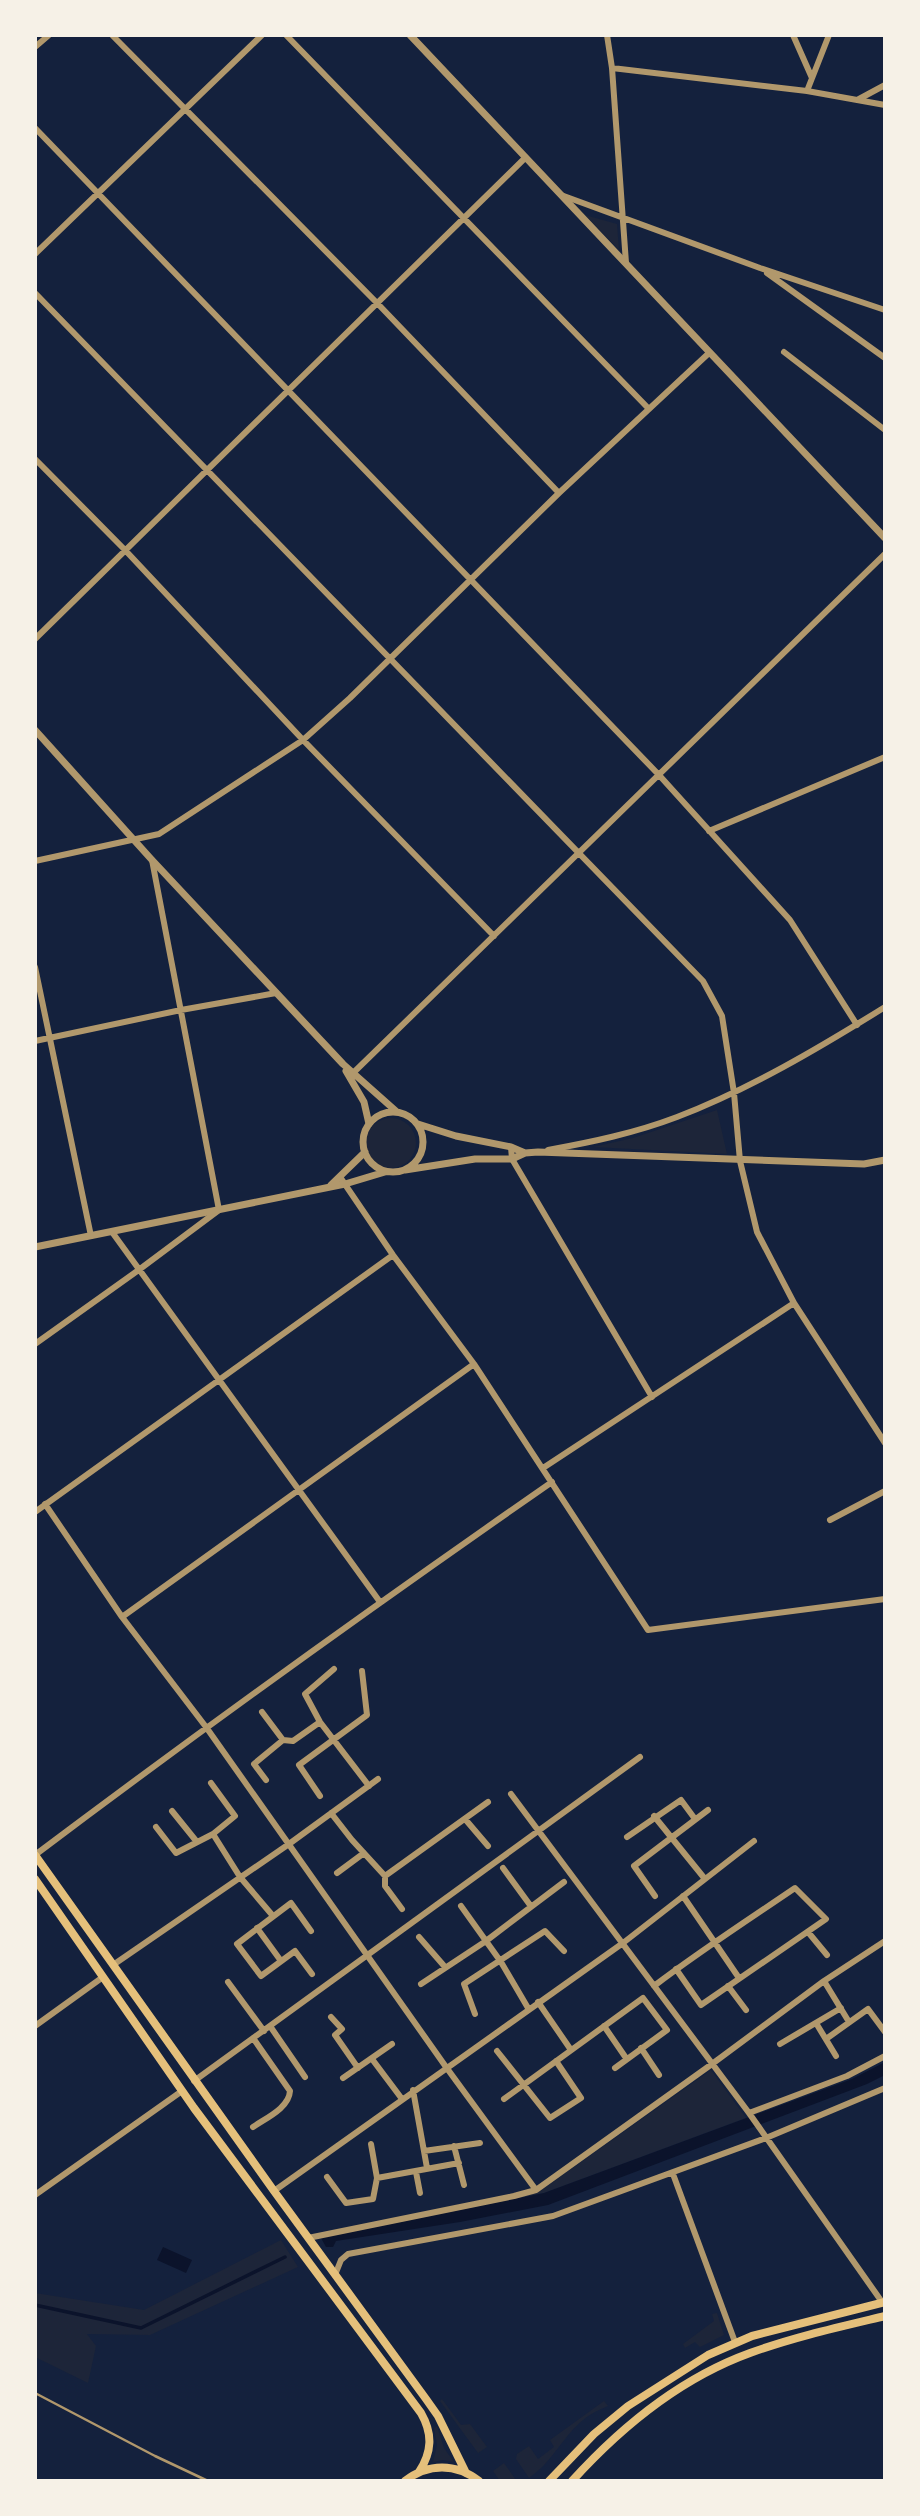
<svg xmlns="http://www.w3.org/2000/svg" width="920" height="2516" viewBox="0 0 920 2516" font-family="Karla,sans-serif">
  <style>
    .green { fill: #1d2539 }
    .water { fill: #0b132b }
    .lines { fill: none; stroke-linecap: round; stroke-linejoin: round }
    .stream { stroke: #0b132b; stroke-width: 3.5 }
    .service { stroke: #b1986c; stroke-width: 2.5 }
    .minor { stroke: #b1986c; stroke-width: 6 }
    .tertiary { stroke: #b1986c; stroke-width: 7 }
    .secondary { stroke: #e5c07b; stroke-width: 8 }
  </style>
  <rect width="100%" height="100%" fill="#14213d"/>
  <path class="green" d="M 585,215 L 617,224 L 619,250 Z
    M 717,1110 L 727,1154 L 593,1147 L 633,1138 Z
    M366 1143a25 25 0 1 1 50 0a25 25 0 1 1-50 0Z
    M 711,2070 L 746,2118 L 544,2193 L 321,2238 L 529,2195 L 543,2189 Z
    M 281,2240 L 298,2267 L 150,2335 L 87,2334 L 96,2346 L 88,2383 L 35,2357 L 35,2293 L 144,2310 Z
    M 717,2313 L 724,2335 L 700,2347 L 695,2342 L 685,2348 L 683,2344 L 714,2321 L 712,2314 Z
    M 442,2399 L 461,2425 L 470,2424 L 487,2447 L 478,2453 L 440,2401 Z
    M 604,2401 L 608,2406 C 565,2422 562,2455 529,2478 L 516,2459 L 517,2454 L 529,2446 L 538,2459 L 554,2447 L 550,2440 Z
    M 437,2426 L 444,2448 L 454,2462 L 443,2460 L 433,2462 L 437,2445 L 434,2428 Z
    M 504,2463 L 516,2480 L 500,2481 L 493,2471 Z"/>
  <path class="water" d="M 885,2062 L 885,2075 L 867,2084 L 548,2205 L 460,2222 L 336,2241 L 333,2247 L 326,2247 L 321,2238 L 544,2193 L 852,2079 Z
    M 163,2247 L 192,2260 L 186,2273 L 157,2260 Z"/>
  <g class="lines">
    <path class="stream" d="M 35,2305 L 141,2328 L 285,2257"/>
    <path class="service" d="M 35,2393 L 155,2456 L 208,2481"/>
    <path class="minor" d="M 112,35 L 378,304 L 559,493
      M 286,35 L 649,409
      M 607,35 L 612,68 L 626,263
      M 793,35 L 812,78
      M 35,47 L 49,35
      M 612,68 L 807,91 L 885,105
      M 807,91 L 829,35
      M 859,99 L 885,85
      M 35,128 L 659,775 L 790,920 L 857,1025
      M 561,195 L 760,268 L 885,310
      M 35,254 L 262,35
      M 767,273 L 885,358
      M 35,293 L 703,981 L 722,1016 L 734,1093 L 740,1161 L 757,1232 L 794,1303 L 885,1443
      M 784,352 L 885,430
      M 35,459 L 125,550 L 303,740 L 494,936
      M 35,639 L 524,159
      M 709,831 L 885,757
      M 35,861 L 159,834 L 303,740 L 350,698 L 559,493 L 709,353
      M 35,967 L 91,1236
      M 35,1041 L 181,1010 L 276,993
      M 350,1076 L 885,554
      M 511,1147 L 512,1159 L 652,1397
      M 548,1150 C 592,1142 635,1133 677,1117 C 750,1089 819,1048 885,1007
      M 340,1177 L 393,1255 L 474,1364 L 648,1630 L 885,1599
      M 112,1232 L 380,1602
      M 35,1344 L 140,1269 L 219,1210 L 152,860
      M 543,1468 L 794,1303
      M 45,1504 L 122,1617 L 206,1727 L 446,2067 L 536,2190
      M 35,1512 L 393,1255
      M 830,1520 L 885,1491
      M 122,1617 L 474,1364
      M 334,1669 L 305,1694 L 320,1722 L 369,1786
      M 262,1712 L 283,1740 L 293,1741 L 320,1722
      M 266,1780 L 254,1764 L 283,1740
      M 511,1794 L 749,2113 L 882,2302
      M 320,1796 L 299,1765 L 367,1715 L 362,1671
      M 172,1811 L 197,1842
      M 331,1813 L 352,1840 L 385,1876 L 488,1802
      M 654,1816 L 705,1879
      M 465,1819 L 488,1846
      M 156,1827 L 176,1853 L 213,1834 L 235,1816 L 211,1783
      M 213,1834 L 240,1877 L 273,1916
      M 627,1837 L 681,1800 L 695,1819
      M 35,1855 C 205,1727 378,1603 552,1482
      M 503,1868 L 530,1905
      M 337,1873 L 364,1853
      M 385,1876 L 385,1886 L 402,1909
      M 655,1896 L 634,1866 L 708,1810
      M 683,1896 L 739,1978
      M 461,1906 L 501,1962 L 528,2008
      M 257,1928 L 281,1961
      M 311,1931 L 291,1903 L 237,1944 L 261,1976 L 295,1951 L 312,1974
      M 808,1932 L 827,1955
      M 419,1937 L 445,1967
      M 113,1965 L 289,1844 L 378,1779
      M 824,1981 L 849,2022
      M 228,1982 L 264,2031
      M 421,1984 L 486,1941 L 564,1882
      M 654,1986 C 700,1951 748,1920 795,1888 L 826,1919 L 701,2005 L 676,1969
      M 728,1986 L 746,2010
      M 538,2002 L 571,2050
      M 475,2014 L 464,1984 L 545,1931 L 564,1951
      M 331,2017 L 342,2029 L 335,2035 L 358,2068
      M 816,2023 L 836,2056
      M 35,2026 L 103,1977
      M 270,2026 L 305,2077
      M 604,2026 L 626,2058
      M 253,2038 L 290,2091 C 289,2108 266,2118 253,2127
      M 826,2039 L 868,2009 L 885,2032
      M 780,2044 L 841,2008
      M 641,2048 L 659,2075
      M 497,2051 L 550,2118 L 581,2098 L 556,2061
      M 372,2059 L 402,2099
      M 343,2078 L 392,2044
      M 194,2081 L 640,1757
      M 413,2090 L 427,2168
      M 504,2099 L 643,1998 L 667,2030 L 615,2068
      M 749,2113 L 847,2076 L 885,2056
      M 371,2144 L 377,2178 L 459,2163
      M 454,2146 L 464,2185
      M 424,2151 L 480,2143
      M 416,2172 L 420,2193
      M 673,2174 L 735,2342
      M 327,2177 L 346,2203 L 373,2199 L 377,2178
      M 274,2191 L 623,1943 L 754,1841
      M 35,2195 L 182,2091
      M 308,2238 L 514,2196 L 536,2190 L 712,2064 L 824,1981 L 885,1941
      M 335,2275 L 341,2260 L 348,2254 L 553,2216 L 766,2138 L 885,2088"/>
    <path class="tertiary" d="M 410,35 L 885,538
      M 35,730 L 152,860 L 343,1064 L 397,1112
      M 346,1071 L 364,1102 L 369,1124
      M363 1142a30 30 0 1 1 60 0a30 30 0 1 1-60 0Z
      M 418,1124 L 456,1136 L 511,1147 L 525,1153
      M 405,1170 L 475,1159 L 512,1159 L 525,1153 L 538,1152 L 864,1164 L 885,1160
      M 331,1185 L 365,1152
      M 35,1247 L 345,1184 L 385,1172"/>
    <path class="secondary" d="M 35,1855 L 274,2191 L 426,2399 L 438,2416 L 466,2473
      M 35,1879 L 194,2108 L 421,2413 C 433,2434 432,2452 419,2472
      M 405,2481 C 428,2463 456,2463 479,2481
      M 549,2481 L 594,2434 L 628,2406 L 708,2355 L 752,2336 L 885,2302
      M 572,2481 C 621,2427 681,2378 750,2353 C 794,2337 839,2327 885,2316"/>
  </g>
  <rect width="920" height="2516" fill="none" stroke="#f6f1e7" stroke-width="74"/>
</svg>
